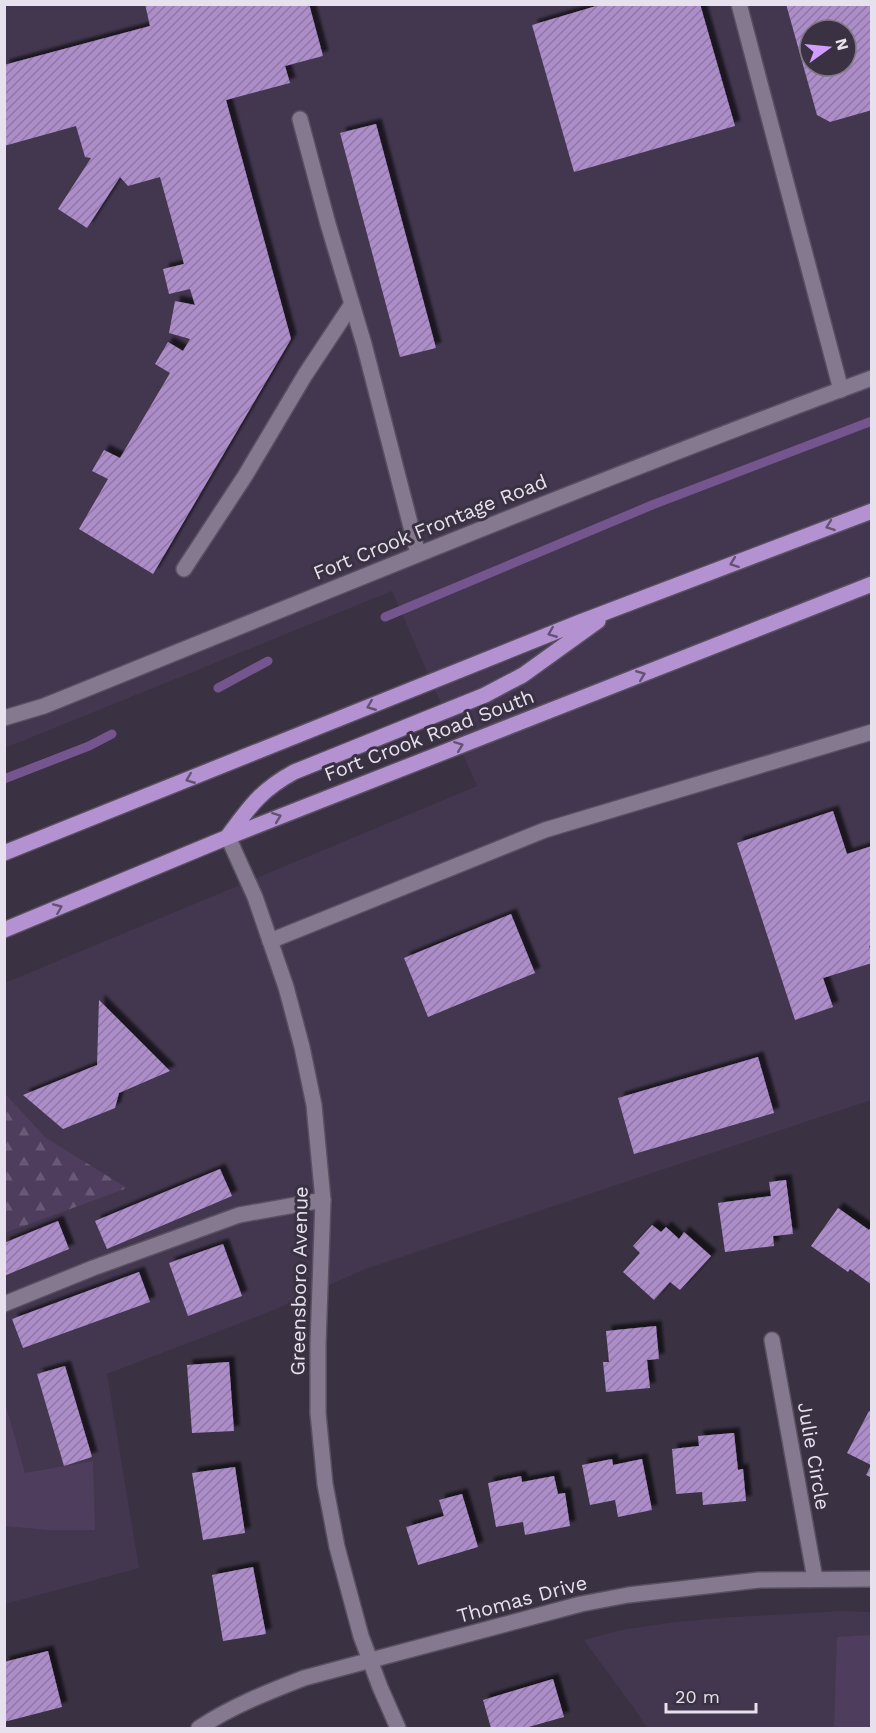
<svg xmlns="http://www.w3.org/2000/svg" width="876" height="1733" viewBox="0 0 876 1733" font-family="'Work Sans',sans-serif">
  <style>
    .built { fill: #43374f; fill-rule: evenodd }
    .grass { fill: #4e3d5d }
    .forest { fill: url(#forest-firs) }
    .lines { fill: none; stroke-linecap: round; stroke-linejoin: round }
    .stream { stroke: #74558d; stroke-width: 9 }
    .building { fill: url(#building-hatch); fill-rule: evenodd; filter: url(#shadow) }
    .service-casing { stroke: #585060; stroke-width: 18 }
    .minor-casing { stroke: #585060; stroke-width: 18 }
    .primary-casing { stroke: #585060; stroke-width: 18 }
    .service { stroke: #84798e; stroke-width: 15 }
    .minor { stroke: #84798e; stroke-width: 15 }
    .primary { stroke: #b492d2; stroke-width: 15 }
    .oneway { stroke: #655374 }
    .labels { text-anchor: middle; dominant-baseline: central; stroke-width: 6; stroke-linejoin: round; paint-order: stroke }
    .street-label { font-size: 20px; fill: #e6e1ec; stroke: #3a3142 }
  </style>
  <defs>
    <pattern id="forest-firs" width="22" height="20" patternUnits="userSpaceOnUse" patternTransform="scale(1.5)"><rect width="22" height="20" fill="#4e3d5d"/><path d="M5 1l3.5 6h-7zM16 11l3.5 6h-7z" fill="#685974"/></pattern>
    <pattern id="building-hatch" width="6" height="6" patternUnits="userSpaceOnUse" patternTransform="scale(1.5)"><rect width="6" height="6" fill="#ad8dc9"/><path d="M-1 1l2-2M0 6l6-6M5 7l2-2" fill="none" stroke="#8e77a2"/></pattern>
    <filter id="shadow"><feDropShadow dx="5.5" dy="-5.5" stdDeviation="1.5" flood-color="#0009"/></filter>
  </defs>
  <rect width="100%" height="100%" fill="#3a3142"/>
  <path class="built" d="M 5,5 L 871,5 L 871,1100 L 365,1269 L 274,1310 L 107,1374 L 139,1568 L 5,1604 L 5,983 L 477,786 L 392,591 L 5,748 ZM 810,30 L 846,30 L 846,66 L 810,66 Z
    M 843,1611 L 871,1612 L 871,1728 L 647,1728 L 636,1711 L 584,1640 L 621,1630 L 676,1622 L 733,1617 Z"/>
  <path class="grass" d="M 5,1403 L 25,1473 L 93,1461 L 95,1530 L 48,1530 L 5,1526 Z
    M 871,1635 L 871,1728 L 834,1728 L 837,1637 Z"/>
  <path class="forest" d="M 5,1094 L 46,1138 L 127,1188 L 5,1233 Z"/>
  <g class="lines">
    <path class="stream" d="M 385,617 L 652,505 L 872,421
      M 218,688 L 268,661
      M 4,779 L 89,746 L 112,734"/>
  </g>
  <path class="building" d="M 145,4 L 309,4 L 323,56 L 285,66 L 290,83 L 226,100 L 291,339 L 153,574 L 79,529 L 108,479 L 92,471 L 104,450 L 120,458 L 170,373 L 155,364 L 168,342 L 183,351 L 190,339 L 169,333 L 175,301 L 195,305 L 190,289 L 169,294 L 163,269 L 184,264 L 160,177 L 128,186 L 120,177 L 87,228 L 58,209 L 91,158 L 85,157 L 76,126 L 4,146 L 4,65 L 150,26 Z
    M 603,4 L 700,4 L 735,126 L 574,172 L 532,25 Z
    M 786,4 L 872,4 L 872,110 L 830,122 L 817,115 ZM 810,30 L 846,30 L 846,66 L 810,66 Z
    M 376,124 L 436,348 L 400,357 L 340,133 Z
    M 833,811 L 847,854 L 872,846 L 872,945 L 869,946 L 872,953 L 872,963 L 823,978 L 833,1007 L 795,1020 L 737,843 Z
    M 511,914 L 535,973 L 428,1017 L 404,958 Z
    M 99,1000 L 170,1071 L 119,1093 L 115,1108 L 63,1129 L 23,1095 L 97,1065 Z
    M 758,1057 L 774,1113 L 634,1154 L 618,1098 Z
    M 220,1169 L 232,1196 L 107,1249 L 95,1221 Z
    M 786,1180 L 793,1234 L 773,1236 L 774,1246 L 725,1252 L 718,1203 L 771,1196 L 769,1182 Z
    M 838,1208 L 869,1230 L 872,1226 L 872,1285 L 850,1269 L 848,1272 L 811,1246 Z
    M 58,1221 L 69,1249 L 4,1276 L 4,1243 Z
    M 652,1225 L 661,1232 L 666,1227 L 679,1239 L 684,1232 L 711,1256 L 680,1290 L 670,1282 L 654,1300 L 623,1272 L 640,1253 L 633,1246 Z
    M 223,1244 L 242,1296 L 188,1316 L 169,1263 Z
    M 139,1272 L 150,1302 L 23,1348 L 12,1319 Z
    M 656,1326 L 659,1359 L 647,1360 L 650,1388 L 606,1392 L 603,1362 L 609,1362 L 606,1331 Z
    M 229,1362 L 234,1431 L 192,1433 L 187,1365 Z
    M 65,1366 L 92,1457 L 64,1466 L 37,1374 Z
    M 869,1411 L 872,1413 L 872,1478 L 866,1475 L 871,1465 L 847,1453 Z
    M 734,1433 L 738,1470 L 743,1469 L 746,1501 L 703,1505 L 702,1492 L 676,1494 L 672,1449 L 699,1446 L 698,1436 Z
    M 612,1459 L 613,1465 L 642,1459 L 652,1510 L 618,1517 L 615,1500 L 590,1505 L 582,1465 Z
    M 235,1467 L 245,1533 L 203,1540 L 192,1473 Z
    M 521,1476 L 522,1482 L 554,1476 L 558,1494 L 565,1493 L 570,1526 L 525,1535 L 523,1522 L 496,1527 L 488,1483 Z
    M 462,1494 L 478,1547 L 418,1565 L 406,1527 L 444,1516 L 439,1500 Z
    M 253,1567 L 266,1634 L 223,1641 L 212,1575 Z
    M 48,1651 L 62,1707 L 4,1722 L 4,1662 Z
    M 553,1679 L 564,1717 L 525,1728 L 491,1728 L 483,1700 Z"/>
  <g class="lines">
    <g class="service-casing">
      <path id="service" d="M 739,4 L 841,390
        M 300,119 L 328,224 L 364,344 L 418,554
        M 184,569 L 245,476 L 305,375 L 352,304
        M 270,941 L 545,830 L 872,732
        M 4,1304 L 93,1268 L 239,1215 L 323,1200"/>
    </g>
    <g class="minor-casing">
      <path id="minor" d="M 4,718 L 44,706 C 319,595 593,481 872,378
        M 228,837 L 255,897 L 286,987 L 302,1047 L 314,1105 L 323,1200 L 318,1344 L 318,1413 L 325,1484 L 337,1547 L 361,1636 L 380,1687 L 398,1728
        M 772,1340 L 815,1579
        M 199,1728 C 232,1706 268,1692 304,1678 L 581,1604 L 628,1595 L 759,1580 L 872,1579"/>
    </g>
    <g class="primary-casing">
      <path id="primary" d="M 228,836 C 250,806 261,790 294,772 L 485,695 L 523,675 L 598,621
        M 4,853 L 580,622 L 872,511
        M 4,930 L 228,837 L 872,584"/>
    </g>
    <use href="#service" class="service"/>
    <use href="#minor" class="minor"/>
    <use href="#primary" class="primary"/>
  </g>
  <defs><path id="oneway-chevron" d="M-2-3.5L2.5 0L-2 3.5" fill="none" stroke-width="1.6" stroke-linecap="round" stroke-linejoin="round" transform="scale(1.5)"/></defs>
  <g class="oneway">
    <use href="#oneway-chevron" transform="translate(830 526) rotate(160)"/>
    <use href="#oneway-chevron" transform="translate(734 563) rotate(159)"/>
    <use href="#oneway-chevron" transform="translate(552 633) rotate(158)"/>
    <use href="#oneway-chevron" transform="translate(641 675) rotate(-22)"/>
    <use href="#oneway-chevron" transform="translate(371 706) rotate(158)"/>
    <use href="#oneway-chevron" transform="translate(459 746) rotate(-21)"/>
    <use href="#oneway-chevron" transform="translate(190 779) rotate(158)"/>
    <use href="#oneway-chevron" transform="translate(277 817) rotate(-21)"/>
    <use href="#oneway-chevron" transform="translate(58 908) rotate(-23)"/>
  </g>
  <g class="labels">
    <g class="street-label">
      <text transform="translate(430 527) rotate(-22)">Fort Crook Frontage Road</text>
      <text transform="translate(429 735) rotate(-21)">Fort Crook Road South</text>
      <text transform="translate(299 1281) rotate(-89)">Greensboro Avenue</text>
      <text transform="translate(814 1456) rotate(80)">Julie Circle</text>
      <text transform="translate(522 1599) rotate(-15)">Thomas Drive</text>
    </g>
  </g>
  <rect width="876" height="1733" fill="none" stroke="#e6e1ec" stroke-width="12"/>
  <g transform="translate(828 48) rotate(75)"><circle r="28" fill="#3a3142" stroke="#7f7786" stroke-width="1.5"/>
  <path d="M0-4.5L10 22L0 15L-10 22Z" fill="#d19dfe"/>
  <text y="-9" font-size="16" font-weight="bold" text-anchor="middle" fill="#e6e1ec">N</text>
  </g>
  <path d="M666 1703v9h90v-9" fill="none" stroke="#e6e1ec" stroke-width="3"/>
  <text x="675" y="1703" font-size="18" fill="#e6e1ec" stroke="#3a3142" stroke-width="4.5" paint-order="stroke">20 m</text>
</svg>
